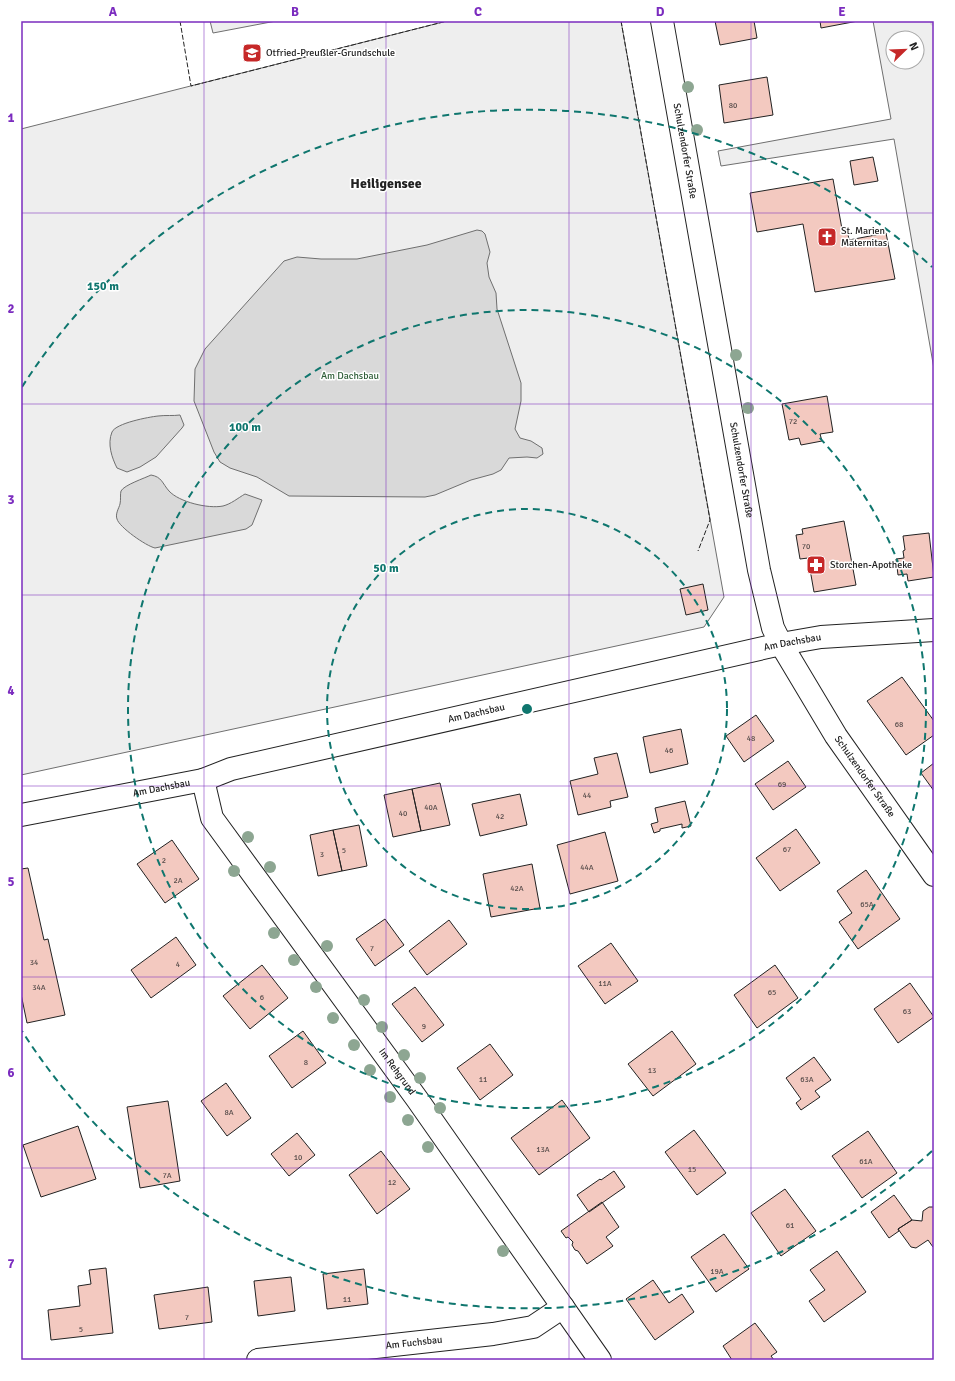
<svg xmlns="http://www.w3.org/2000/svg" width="955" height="1381" viewBox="0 0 955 1381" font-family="Signika,sans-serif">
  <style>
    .green { fill: #eee; stroke: #6f6f6f; fill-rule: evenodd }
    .water { fill: #d9d9d9; stroke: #6f6f6f }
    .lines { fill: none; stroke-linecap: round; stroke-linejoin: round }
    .stream { stroke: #d9d9d9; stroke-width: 8 }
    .building { fill: #f3c9c0; stroke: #222 }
    .street-casing { stroke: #222; stroke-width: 24 }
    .street { stroke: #fff; stroke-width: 22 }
    .fence { stroke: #222; stroke-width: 1; stroke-dasharray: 5 2; stroke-linecap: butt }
    .tree { fill: #8da692 }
    .grid { fill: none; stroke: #7b2cbf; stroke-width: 1; stroke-opacity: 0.55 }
    .ring { fill: none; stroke: #0f766e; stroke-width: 2; stroke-dasharray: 7 5 }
    .labels { text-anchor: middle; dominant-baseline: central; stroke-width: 3; stroke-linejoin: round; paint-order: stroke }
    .number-label { font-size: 8px; fill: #564c4a }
    .poi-label { font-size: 10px; fill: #222; stroke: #fff; text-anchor: start }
    .street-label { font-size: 10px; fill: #222; stroke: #fff }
    .park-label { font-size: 10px; fill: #2f5e38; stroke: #fff }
    .district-label { font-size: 14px; font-weight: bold; fill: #222; stroke: #fff }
    .centre { fill: #0f766e; stroke: #fff; stroke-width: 2 }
    .ring-label { font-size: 12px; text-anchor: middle; font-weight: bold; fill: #0f766e; stroke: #fff; stroke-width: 3; stroke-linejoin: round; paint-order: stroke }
    .neatline { fill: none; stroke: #7b2cbf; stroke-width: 1.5 }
    .grid-label { font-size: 13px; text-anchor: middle; font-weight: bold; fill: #7b2cbf }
  </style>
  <rect width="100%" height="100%" fill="#fff"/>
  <path class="green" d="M 210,21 L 276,21 L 213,33 Z
    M 447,21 L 621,21 L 724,597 L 704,627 L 21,775 L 21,129 Z
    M 873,21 L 934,21 L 934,369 L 894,139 L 721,166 L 718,151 L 891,119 ZM 893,38 L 917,38 L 917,62 L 893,62 Z"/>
  <path class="water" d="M 477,230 L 482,231 L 485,234 L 490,252 L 487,263 L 489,277 L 496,293 L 497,309 L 521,383 L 521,401 L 515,429 L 520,438 L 531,441 L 542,448 L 543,454 L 537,458 L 527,457 L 509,458 L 501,470 L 493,474 L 471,480 L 435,495 L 425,497 L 289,496 L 257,477 L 230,468 L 220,462 L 214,452 L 194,401 L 195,369 L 205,349 L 284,261 L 297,257 L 321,259 L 357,259 L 427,245 Z
    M 180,415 L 184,425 L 182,428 L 156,457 L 140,467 L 127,472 L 117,468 C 112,458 107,444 112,432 C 116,423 149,417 158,416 C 166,415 173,416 180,415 Z
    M 151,475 C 162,477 162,483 169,491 C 179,502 208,509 223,506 C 231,504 238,498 245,494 L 262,500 L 252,525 L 246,529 L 155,548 C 146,546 119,527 117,519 C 115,514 119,508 120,504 C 121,500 120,494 121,491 C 124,485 145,478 151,475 Z"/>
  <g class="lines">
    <path class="stream" d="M 934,21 L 934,22"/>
  </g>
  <path class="building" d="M 715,21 L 754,21 L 757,38 L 720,45 Z
    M 820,21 L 858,21 L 821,28 Z
    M 767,77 L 773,115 L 724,123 L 719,85 Z
    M 873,157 L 878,181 L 854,185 L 850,161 Z
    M 833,179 L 842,229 L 847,228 L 849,240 L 886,233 L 895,279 L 815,292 L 803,224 L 757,232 L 750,193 Z
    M 827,396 L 833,432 L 820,434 L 822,441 L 801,445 L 799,438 L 789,440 L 782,404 Z
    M 844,521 L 856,585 L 814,592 L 808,558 L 800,559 L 796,535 L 803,534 L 802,529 Z
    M 929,533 L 934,577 L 908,581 L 907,574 L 898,575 L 896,559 L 904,558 L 903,551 L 905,550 L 903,536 Z
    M 703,584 L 708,610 L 686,615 L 680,589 Z
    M 902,677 L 934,721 L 934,735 L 906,755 L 867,701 Z
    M 756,715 L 774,741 L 744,762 L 726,736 Z
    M 681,729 L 688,764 L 650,773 L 643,737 Z
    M 617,753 L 628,797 L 610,801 L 611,807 L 578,815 L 570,781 L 598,774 L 594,758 Z
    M 788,761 L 806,787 L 773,810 L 755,784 Z
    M 934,763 L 934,791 L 921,773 Z
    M 440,783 L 450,825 L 421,831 L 412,789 Z
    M 412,789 L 421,831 L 393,837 L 384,795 Z
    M 520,794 L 527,825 L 480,836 L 472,804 Z
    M 685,801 L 691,826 L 682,828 L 682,824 L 660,829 L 660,831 L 654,833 L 651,824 L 658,822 L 655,808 Z
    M 359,825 L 367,866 L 342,871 L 333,830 Z
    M 796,829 L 820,863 L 780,891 L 756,858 Z
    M 333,830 L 342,871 L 318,876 L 310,835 Z
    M 605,832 L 618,881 L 570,894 L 557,845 Z
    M 172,840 L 199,879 L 165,903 L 137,864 Z
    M 532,864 L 540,908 L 491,917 L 483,874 Z
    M 28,868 L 44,940 L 48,939 L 65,1015 L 27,1023 L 21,994 L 21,869 Z
    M 866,870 L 900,919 L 858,949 L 839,922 L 852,913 L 837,891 Z
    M 385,919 L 404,945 L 375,966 L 356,939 Z
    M 449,920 L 467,944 L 427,975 L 409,951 Z
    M 176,937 L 196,965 L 151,998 L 131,970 Z
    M 611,943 L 638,981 L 605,1004 L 578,966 Z
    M 262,965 L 288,998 L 250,1029 L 223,996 Z
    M 775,965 L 798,998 L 757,1028 L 734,995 Z
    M 910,983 L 934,1017 L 898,1043 L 874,1009 Z
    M 415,987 L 444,1025 L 422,1042 L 392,1004 Z
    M 303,1031 L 326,1063 L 292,1088 L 269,1056 Z
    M 672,1031 L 696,1064 L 653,1096 L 628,1064 Z
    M 490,1044 L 513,1075 L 480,1100 L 457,1068 Z
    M 814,1057 L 831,1080 L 815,1091 L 820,1097 L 801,1110 L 796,1103 L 801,1099 L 786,1078 Z
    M 226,1083 L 251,1118 L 227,1136 L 201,1101 Z
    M 562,1100 L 590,1138 L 539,1175 L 511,1138 Z
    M 168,1101 L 180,1181 L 140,1188 L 127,1107 Z
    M 78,1126 L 96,1179 L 41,1197 L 23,1145 Z
    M 694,1130 L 726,1173 L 697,1195 L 665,1152 Z
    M 868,1131 L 897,1173 L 862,1198 L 832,1156 Z
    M 297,1133 L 315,1155 L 289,1176 L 271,1154 Z
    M 381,1151 L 410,1189 L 377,1214 L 349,1175 Z
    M 614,1171 L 625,1187 L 589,1212 L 577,1195 L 600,1179 L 601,1180 Z
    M 785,1189 L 816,1231 L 781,1256 L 751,1213 Z
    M 894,1195 L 912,1220 L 898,1229 L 899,1231 L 889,1238 L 871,1212 Z
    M 602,1202 L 619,1227 L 606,1237 L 613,1246 L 587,1264 L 578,1251 L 575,1250 L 572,1245 L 573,1242 L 568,1237 L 566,1238 L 561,1231 Z
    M 929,1207 L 934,1207 L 934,1246 L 933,1247 L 928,1240 L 916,1248 L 911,1247 L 898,1229 L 912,1220 L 922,1221 L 923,1211 Z
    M 724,1234 L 749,1269 L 716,1292 L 691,1257 Z
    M 837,1251 L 866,1292 L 824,1322 L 809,1301 L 825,1290 L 810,1270 Z
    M 106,1268 L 113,1333 L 51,1340 L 48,1310 L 80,1306 L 78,1286 L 91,1284 L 89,1270 Z
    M 364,1269 L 368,1304 L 327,1309 L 323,1274 Z
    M 291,1277 L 295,1311 L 258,1316 L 254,1281 Z
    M 653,1280 L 669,1303 L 682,1294 L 694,1312 L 655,1340 L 626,1299 Z
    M 208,1287 L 212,1322 L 159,1329 L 154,1295 Z
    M 755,1323 L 777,1352 L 771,1356 L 774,1360 L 732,1360 L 723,1346 Z"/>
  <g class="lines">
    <g class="street-casing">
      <g id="street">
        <path id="s1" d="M 662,21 L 759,570 L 773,628 L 781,644 L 836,736 L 934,875"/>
        <path id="s2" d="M 203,780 L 212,818 L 417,1099 L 600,1360"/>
        <path id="s3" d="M 21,815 L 203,780 L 231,769 L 781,644 L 821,637 L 934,630"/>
        <path id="s4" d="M 258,1360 L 493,1334 L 533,1327 L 563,1307"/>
      </g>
    </g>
    <use href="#street" class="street"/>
    <path class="fence" d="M 180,21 L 191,86 L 447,21
      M 621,21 L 710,520 L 698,551"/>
  </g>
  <g class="tree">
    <circle cx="688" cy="87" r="6"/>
    <circle cx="697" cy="130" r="6"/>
    <circle cx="736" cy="355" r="6"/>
    <circle cx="748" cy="408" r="6"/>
    <circle cx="248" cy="837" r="6"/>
    <circle cx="270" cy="867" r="6"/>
    <circle cx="234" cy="871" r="6"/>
    <circle cx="274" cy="933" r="6"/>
    <circle cx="327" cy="946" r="6"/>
    <circle cx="294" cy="960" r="6"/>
    <circle cx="316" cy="987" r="6"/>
    <circle cx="364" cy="1000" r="6"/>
    <circle cx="333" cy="1018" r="6"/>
    <circle cx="382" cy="1027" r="6"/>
    <circle cx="354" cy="1045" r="6"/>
    <circle cx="404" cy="1055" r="6"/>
    <circle cx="370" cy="1070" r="6"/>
    <circle cx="420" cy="1078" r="6"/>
    <circle cx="390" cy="1097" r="6"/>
    <circle cx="440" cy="1108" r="6"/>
    <circle cx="408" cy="1120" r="6"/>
    <circle cx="428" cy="1147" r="6"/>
    <circle cx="503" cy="1251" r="6"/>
  </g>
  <path class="grid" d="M 204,21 L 204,1360M 386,21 L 386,1360M 569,21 L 569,1360M 751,21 L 751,1360M 21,213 L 934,213M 21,404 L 934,404M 21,595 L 934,595M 21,786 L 934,786M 21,977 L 934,977M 21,1168 L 934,1168"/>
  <g class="ring">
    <circle cx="527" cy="709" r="200"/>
    <circle cx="527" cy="709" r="399"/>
    <path d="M932 1151A599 599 0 0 1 22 1031M22 387A599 599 0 0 1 932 267"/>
  </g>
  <defs>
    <g id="school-square" transform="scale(1)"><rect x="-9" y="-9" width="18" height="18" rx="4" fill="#c62828" stroke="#fff"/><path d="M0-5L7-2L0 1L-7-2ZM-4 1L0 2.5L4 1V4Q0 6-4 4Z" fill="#fff"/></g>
    <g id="church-square" transform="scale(1)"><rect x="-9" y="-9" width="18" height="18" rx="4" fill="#c62828" stroke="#fff"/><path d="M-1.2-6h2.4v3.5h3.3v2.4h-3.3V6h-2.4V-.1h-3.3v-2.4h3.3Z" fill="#fff"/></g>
    <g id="pharmacy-square" transform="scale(1)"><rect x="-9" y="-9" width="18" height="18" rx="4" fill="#c62828" stroke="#fff"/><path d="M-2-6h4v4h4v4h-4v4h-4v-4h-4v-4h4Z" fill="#fff"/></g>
  </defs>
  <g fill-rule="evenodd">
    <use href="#school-square" x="252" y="53"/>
    <use href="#church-square" x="827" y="237"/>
    <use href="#pharmacy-square" x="816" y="565"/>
  </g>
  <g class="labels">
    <g class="number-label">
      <text x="733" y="105">80</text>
      <text x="793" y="421">72</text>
      <text x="806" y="546">70</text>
      <text x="899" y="724">68</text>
      <text x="751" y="738">48</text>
      <text x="669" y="750">46</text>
      <text x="782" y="784">69</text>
      <text x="587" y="795">44</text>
      <text x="431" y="807">40A</text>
      <text x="403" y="813">40</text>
      <text x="500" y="816">42</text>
      <text x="787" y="849">67</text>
      <text x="344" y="850">5</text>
      <text x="322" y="854">3</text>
      <text x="164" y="860">2</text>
      <text x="587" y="867">44A</text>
      <text x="178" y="880">2A</text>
      <text x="517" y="888">42A</text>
      <text x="867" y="904">65A</text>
      <text x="372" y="948">7</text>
      <text x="34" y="962">34</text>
      <text x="178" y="964">4</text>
      <text x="605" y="983">11A</text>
      <text x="39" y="987">34A</text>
      <text x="772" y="992">65</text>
      <text x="262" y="997">6</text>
      <text x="907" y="1011">63</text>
      <text x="424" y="1026">9</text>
      <text x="306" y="1062">8</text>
      <text x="652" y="1070">13</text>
      <text x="483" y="1079">11</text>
      <text x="807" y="1079">63A</text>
      <text x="229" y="1112">8A</text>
      <text x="543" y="1149">13A</text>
      <text x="298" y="1157">10</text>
      <text x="866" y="1161">61A</text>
      <text x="692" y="1169">15</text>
      <text x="167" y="1175">7A</text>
      <text x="392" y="1182">12</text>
      <text x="790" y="1225">61</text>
      <text x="717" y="1271">19A</text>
      <text x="347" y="1299">11</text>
      <text x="187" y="1317">7</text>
      <text x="81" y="1329">5</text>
    </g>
    <g class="poi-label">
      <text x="266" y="53">Otfried-Preußler-Grundschule</text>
      <text x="841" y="231">St. Marien<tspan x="841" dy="12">Maternitas</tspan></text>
      <text x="830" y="565">Storchen-Apotheke</text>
    </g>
    <g class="street-label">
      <text stroke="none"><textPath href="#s1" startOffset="132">Schulzendorfer Straße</textPath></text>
      <text stroke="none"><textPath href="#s1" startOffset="456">Schulzendorfer Straße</textPath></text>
      <text stroke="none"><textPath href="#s3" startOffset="791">Am Dachsbau</textPath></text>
      <text stroke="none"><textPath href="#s3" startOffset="467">Am Dachsbau</textPath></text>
      <text stroke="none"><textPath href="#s1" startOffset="792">Schulzendorfer Straße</textPath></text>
      <text stroke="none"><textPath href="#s3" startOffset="143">Am Dachsbau</textPath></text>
      <text stroke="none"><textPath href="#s2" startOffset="353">Im Rehgrund</textPath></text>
      <text stroke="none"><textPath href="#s4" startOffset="157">Am Fuchsbau</textPath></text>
    </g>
    <g class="park-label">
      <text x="350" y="376">Am Dachsbau</text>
    </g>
    <g class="district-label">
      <text x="386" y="183">Heiligensee</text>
    </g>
  </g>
  <circle cx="527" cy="709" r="6" class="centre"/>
  <g class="ring-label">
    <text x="103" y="290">150 m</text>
    <text x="245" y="431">100 m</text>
    <text x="386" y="572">50 m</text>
  </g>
  <rect width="955" height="1381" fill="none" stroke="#ffffff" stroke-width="44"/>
  <g transform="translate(905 50) rotate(67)"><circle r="19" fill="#ffffff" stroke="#a7a7a7"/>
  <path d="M0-3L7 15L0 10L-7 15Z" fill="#c62828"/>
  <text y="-6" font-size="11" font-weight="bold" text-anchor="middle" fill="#222222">N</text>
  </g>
  <rect x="22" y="22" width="911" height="1337" class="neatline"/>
  <g class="grid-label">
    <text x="113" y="16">A</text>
    <text x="295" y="16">B</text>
    <text x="478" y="16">C</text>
    <text x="660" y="16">D</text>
    <text x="842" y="16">E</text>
    <text x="11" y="122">1</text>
    <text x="11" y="313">2</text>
    <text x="11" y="504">3</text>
    <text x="11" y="695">4</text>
    <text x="11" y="886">5</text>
    <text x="11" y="1077">6</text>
    <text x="11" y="1268">7</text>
  </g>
</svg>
